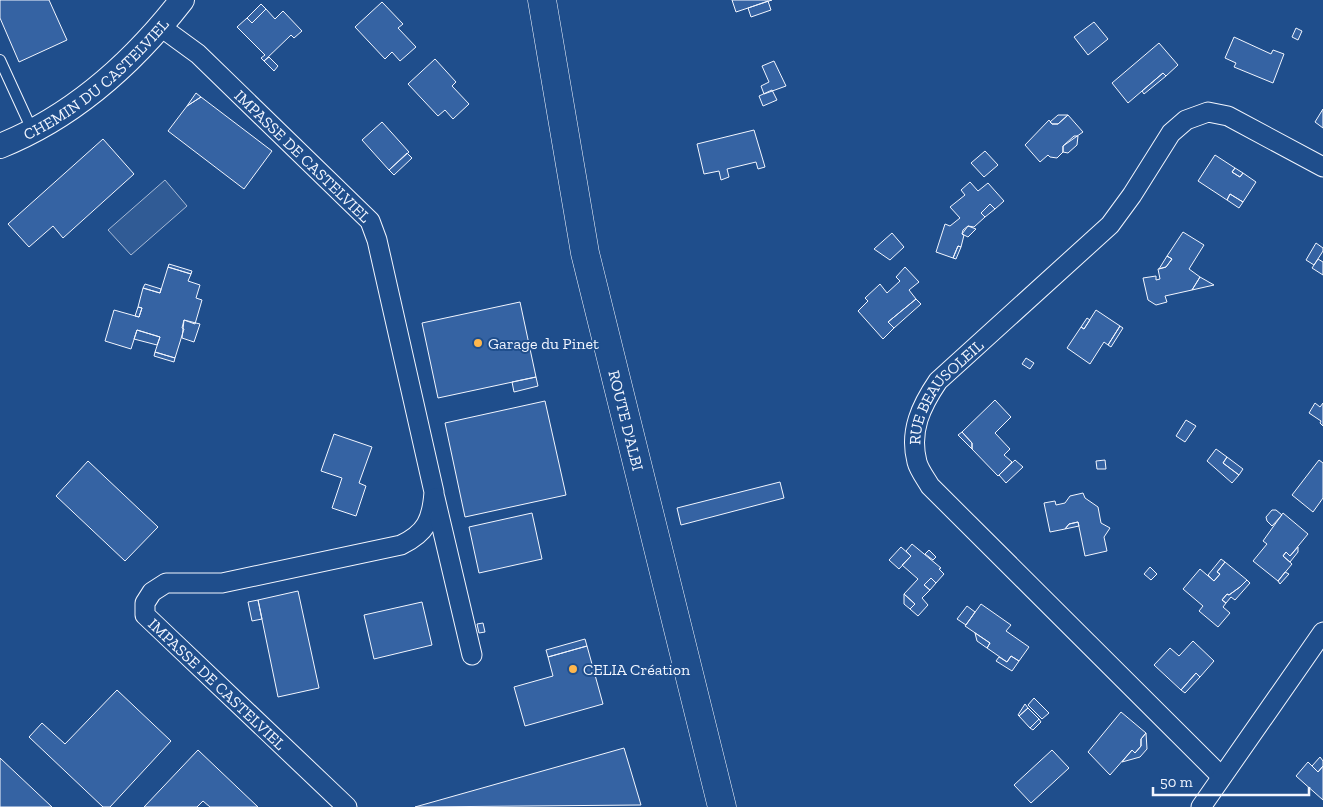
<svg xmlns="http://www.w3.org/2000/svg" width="1323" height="807" viewBox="0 0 1323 807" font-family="'Zilla Slab',serif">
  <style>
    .built { fill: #305b95; stroke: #a8bbd7 }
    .building { fill: #3563a3; stroke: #f2f6ff }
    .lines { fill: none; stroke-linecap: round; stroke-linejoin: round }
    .service-casing { stroke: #f2f6ff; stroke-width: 12 }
    .minor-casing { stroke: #f2f6ff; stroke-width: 21 }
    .tertiary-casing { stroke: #f2f6ff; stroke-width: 26 }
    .primary-casing { stroke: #f2f6ff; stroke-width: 29 }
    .service { stroke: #1f4e8c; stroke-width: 10 }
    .minor { stroke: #1f4e8c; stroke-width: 19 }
    .tertiary { stroke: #1f4e8c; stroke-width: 24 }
    .primary { stroke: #1f4e8c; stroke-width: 28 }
    .poi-dot { fill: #ffb74d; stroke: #1f4e8c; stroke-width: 2 }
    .labels { text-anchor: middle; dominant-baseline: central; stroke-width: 4; stroke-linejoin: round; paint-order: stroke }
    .street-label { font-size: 16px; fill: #f2f6ff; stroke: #1f4e8c }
    .poi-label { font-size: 16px; fill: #f2f6ff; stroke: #1f4e8c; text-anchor: start }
  </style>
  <rect width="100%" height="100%" fill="#1f4e8c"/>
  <path class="built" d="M 165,180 L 187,206 L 131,255 L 108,230 Z"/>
  <path class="building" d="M 0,0 L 49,0 L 67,40 L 19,62 L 0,18 Z
    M 732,0 L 772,0 L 736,12 Z
    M 768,1 L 771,10 L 751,17 L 748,8 Z
    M 382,2 L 403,24 L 398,28 L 416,47 L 400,61 L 392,52 L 385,59 L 355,27 Z
    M 261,4 L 266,9 L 252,23 L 247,18 Z
    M 266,9 L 275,19 L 283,11 L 302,31 L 294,38 L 291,35 L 264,61 L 261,58 L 265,55 L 237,27 L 247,18 L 252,23 Z
    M 1094,22 L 1108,39 L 1088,55 L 1074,37 Z
    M 1296,28 L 1302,31 L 1298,40 L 1292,37 Z
    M 1234,37 L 1271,54 L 1273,50 L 1284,54 L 1273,83 L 1234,67 L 1236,63 L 1225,58 Z
    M 1159,43 L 1178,65 L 1166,76 L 1163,73 L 1128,103 L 1112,83 Z
    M 269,57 L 278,66 L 274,71 L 264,61 Z
    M 435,59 L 456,82 L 452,86 L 469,104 L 453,119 L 445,110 L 438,116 L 408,84 Z
    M 774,61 L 786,86 L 764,94 L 761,86 L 769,82 L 762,66 Z
    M 1163,73 L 1166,76 L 1144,94 L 1142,91 Z
    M 772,90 L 777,100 L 763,106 L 759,96 Z
    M 196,93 L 201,97 L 187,106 Z
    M 201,97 L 272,151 L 244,189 L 168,131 L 187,106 Z
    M 1323,109 L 1323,128 L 1315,122 Z
    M 1058,115 L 1068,115 L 1058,124 L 1052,124 L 1050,122 Z
    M 1068,115 L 1083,132 L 1063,146 L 1063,152 L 1057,158 L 1050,157 L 1048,155 L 1040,162 L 1025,145 L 1049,120 L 1052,124 L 1058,124 Z
    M 382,122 L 409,152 L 389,170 L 362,140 Z
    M 754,130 L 765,167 L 758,169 L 756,162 L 727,169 L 729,177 L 721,180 L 719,171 L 704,174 L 697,144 Z
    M 1074,136 L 1078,136 L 1077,145 L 1068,153 L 1063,152 L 1063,146 Z
    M 103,139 L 134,174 L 63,238 L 53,226 L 29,247 L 8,224 Z
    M 985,151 L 998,165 L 984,177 L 971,163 Z
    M 407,153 L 412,158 L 394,175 L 389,170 Z
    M 1215,155 L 1235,168 L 1232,172 L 1240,177 L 1243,173 L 1256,182 L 1243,202 L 1230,194 L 1227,200 L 1198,181 Z
    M 1235,168 L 1243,173 L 1240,177 L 1232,172 Z
    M 970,182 L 978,191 L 988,183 L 1004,201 L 995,209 L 990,204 L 981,213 L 985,217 L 974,227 L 968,226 L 963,230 L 962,234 L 964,235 L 961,247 L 958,246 L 953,258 L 936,252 L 945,224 L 950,226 L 960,218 L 950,207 L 965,195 L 961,190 Z
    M 1230,194 L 1243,202 L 1239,208 L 1227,200 Z
    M 990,204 L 995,209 L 985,217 L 981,213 Z
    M 968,226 L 976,229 L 968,237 L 962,234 Z
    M 1183,232 L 1204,245 L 1189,269 L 1200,277 L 1192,290 L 1165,296 L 1167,302 L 1156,305 L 1148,300 L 1143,278 L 1156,276 L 1156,280 L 1160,279 L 1158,269 L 1166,267 L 1172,259 L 1167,256 Z
    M 892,233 L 904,247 L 890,260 L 874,249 Z
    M 1316,243 L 1323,248 L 1323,251 L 1314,265 L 1306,260 Z
    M 958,246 L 961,247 L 956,259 L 953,258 Z
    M 1167,256 L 1172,259 L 1166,267 L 1159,269 Z
    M 1318,259 L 1323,262 L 1323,275 L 1312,268 Z
    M 169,264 L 192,271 L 191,274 L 168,267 Z
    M 168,267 L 191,274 L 188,281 L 200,285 L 196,298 L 202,300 L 195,324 L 184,320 L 182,328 L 184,329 L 175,358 L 155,352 L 160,337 L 137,330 L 131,349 L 105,341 L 114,310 L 139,317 L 142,308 L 138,307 L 143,288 L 160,293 Z
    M 905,267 L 919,282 L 909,290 L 916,299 L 888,322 L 894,328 L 883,339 L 858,311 L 868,301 L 865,298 L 880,284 L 887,293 L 900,281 L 896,277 Z
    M 1200,277 L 1214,285 L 1192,290 Z
    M 145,284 L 161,289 L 160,293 L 143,288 Z
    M 916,299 L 921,304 L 894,328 L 888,322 Z
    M 520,302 L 536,377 L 438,398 L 422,323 Z
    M 138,307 L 142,308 L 139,317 L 135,316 Z
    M 1096,310 L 1120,326 L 1108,345 L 1104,342 L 1090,364 L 1067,348 L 1081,327 L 1084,329 Z
    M 1087,318 L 1090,320 L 1084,329 L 1081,327 Z
    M 184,320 L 200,324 L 194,342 L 182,338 Z
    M 1120,326 L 1123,328 L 1111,347 L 1108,345 Z
    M 137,330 L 160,337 L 157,345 L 134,339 Z
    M 155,352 L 175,358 L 174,362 L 154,356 Z
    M 1026,358 L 1034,363 L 1030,369 L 1022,364 Z
    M 536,377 L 538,386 L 514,392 L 512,382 Z
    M 995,400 L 1011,417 L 995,433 L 1010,449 L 1004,455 L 1012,462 L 998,476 L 972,449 L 972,443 L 962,432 Z
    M 545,401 L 566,495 L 465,517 L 445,423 Z
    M 1315,403 L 1320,407 L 1323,403 L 1323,426 L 1320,423 L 1321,421 L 1309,413 Z
    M 1186,420 L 1196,426 L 1185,442 L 1176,436 Z
    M 962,432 L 972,443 L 972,449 L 958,435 Z
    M 334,434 L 372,447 L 359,483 L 366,486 L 356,516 L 332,508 L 342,478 L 321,471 Z
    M 1216,449 L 1227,457 L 1223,463 L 1239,475 L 1232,483 L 1207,461 Z
    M 1227,457 L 1243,469 L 1239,475 L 1223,463 Z
    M 1015,460 L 1023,467 L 1006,483 L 999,475 Z
    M 1105,460 L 1106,469 L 1097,469 L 1096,461 Z
    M 1319,460 L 1323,463 L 1323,498 L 1313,512 L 1292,495 Z
    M 88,461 L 158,527 L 125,561 L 56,496 Z
    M 780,482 L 784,498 L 681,525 L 677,508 Z
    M 1083,493 L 1085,498 L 1098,507 L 1101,523 L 1110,528 L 1104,537 L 1107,551 L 1085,556 L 1078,522 L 1069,524 L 1065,529 L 1050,532 L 1044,503 L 1055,501 L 1056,505 L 1065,503 L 1070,496 Z
    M 1272,510 L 1276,510 L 1282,515 L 1272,526 L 1267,521 L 1266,517 Z
    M 532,513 L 542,559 L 479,573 L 469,527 Z
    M 1283,513 L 1308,534 L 1290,556 L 1286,552 L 1283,556 L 1292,564 L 1278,581 L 1253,561 L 1267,544 L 1263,541 Z
    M 1078,522 L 1079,526 L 1065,529 L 1069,524 Z
    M 912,544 L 941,568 L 939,569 L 944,574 L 936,583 L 931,578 L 924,585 L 930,590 L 922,598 L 928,605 L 918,616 L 910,609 L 915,604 L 904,594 L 918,579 L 902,565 L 911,556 L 906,551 Z
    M 901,547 L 911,556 L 899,569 L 889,560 Z
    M 1298,547 L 1298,552 L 1290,562 L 1283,556 L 1286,552 L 1290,556 Z
    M 929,550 L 936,557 L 933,560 L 925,554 Z
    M 1221,559 L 1225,562 L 1217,572 L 1220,574 L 1214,581 L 1208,575 Z
    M 1225,562 L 1247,580 L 1240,587 L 1229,595 L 1227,594 L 1222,600 L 1226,603 L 1223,607 L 1230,613 L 1218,627 L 1199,611 L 1203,606 L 1183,589 L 1200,569 L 1214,581 L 1220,574 L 1217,572 Z
    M 1150,567 L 1157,574 L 1151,580 L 1144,574 Z
    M 1285,572 L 1289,574 L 1280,584 L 1278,581 Z
    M 931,578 L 936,583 L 930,590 L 924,585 Z
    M 1247,580 L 1250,583 L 1235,600 L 1231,597 L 1226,603 L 1222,600 L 1227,594 L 1229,595 L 1240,587 Z
    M 298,591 L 319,688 L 278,697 L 258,600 Z
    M 904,594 L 915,604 L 910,609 L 904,604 Z
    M 258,600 L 262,619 L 252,621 L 248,602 Z
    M 422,602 L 432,645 L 374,659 L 364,615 Z
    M 981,604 L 1011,625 L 1006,631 L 1029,647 L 1019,661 L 1011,656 L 1007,662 L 987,648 L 990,643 L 965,626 Z
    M 967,606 L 975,612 L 966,625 L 957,619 Z
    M 483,623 L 485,632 L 479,633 L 477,624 Z
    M 975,633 L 990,643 L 987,648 L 977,641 Z
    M 585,639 L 587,646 L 548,657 L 546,650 Z
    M 1193,641 L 1214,661 L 1200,677 L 1196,673 L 1181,690 L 1154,665 L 1170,648 L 1179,656 Z
    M 587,646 L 603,704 L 525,726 L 514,687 L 553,676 L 548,657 Z
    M 1011,656 L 1019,661 L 1012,671 L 996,661 L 999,657 L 1007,662 Z
    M 1196,673 L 1200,677 L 1185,693 L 1181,690 Z
    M 117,690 L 171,741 L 110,807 L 103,807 L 29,737 L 42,723 L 65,744 Z
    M 1034,698 L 1049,713 L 1042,719 L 1028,705 Z
    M 1025,704 L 1028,708 L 1019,716 L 1018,715 Z
    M 1028,708 L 1039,719 L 1030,728 L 1019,716 Z
    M 1121,712 L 1146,733 L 1141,739 L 1141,746 L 1135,753 L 1132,750 L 1110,775 L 1088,752 Z
    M 1039,719 L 1041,722 L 1033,730 L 1030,728 Z
    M 1146,733 L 1147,749 L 1140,757 L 1122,762 L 1132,750 L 1135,753 L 1141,746 L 1141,739 Z
    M 624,748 L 641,805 L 415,807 Z
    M 198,750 L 258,807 L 210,807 L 203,801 L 197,807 L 144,807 Z
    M 1052,750 L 1069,768 L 1031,803 L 1014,785 Z
    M 1320,757 L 1323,761 L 1323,766 L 1318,772 L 1312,766 Z
    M 0,758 L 52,807 L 0,807 Z
    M 1308,762 L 1318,772 L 1323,766 L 1323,800 L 1296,776 Z"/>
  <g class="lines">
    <g class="service-casing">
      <path id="service" d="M 0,60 L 33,132"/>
    </g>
    <g class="minor-casing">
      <g id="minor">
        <path id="s1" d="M 161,27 L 198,54 L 370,221 L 377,240 L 434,492 C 432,520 426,533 401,545 L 222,583 L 166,583 L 152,592 L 145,603 L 145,615 L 347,807"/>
        <path d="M 435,498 L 472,655"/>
        <path id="s2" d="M 1221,776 L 930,486 C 926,479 919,470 917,462 C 909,431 921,406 938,381 L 1110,225 L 1132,195 L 1171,133 L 1186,120 L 1208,112 L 1228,116 L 1323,167"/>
        <path d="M 1201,807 L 1323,632"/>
      </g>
    </g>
    <g class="tertiary-casing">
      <g id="tertiary">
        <path id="s3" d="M 0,146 C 75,116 133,63 182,0"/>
      </g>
    </g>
    <g class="primary-casing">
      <g id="primary">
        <path id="s4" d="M 542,0 L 585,253 L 722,807"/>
      </g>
    </g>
    <use href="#service" class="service"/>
    <use href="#minor" class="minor"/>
    <use href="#tertiary" class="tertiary"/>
    <use href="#primary" class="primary"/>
  </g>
  <g class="poi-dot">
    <circle cx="478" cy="343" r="5"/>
    <circle cx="573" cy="669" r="5"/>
  </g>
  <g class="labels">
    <g class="street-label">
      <text stroke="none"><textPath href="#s3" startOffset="118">CHEMIN DU CASTELVIEL</textPath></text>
      <text stroke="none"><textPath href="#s1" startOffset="192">IMPASSE DE CASTELVIEL</textPath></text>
      <text stroke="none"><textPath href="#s2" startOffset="519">RUE BEAUSOLEIL</textPath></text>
      <text stroke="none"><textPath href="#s4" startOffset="429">ROUTE D'ALBI</textPath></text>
      <text stroke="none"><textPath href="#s1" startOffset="1011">IMPASSE DE CASTELVIEL</textPath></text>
    </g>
    <g class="poi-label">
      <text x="488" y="343">Garage du Pinet</text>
      <text x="583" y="669">CELIA Création</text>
    </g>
  </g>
  <path d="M1153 787v8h156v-8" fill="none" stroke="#f2f6ff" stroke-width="2.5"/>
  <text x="1160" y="787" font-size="15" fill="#f2f6ff" stroke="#1f4e8c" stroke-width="4" paint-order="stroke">50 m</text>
</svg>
